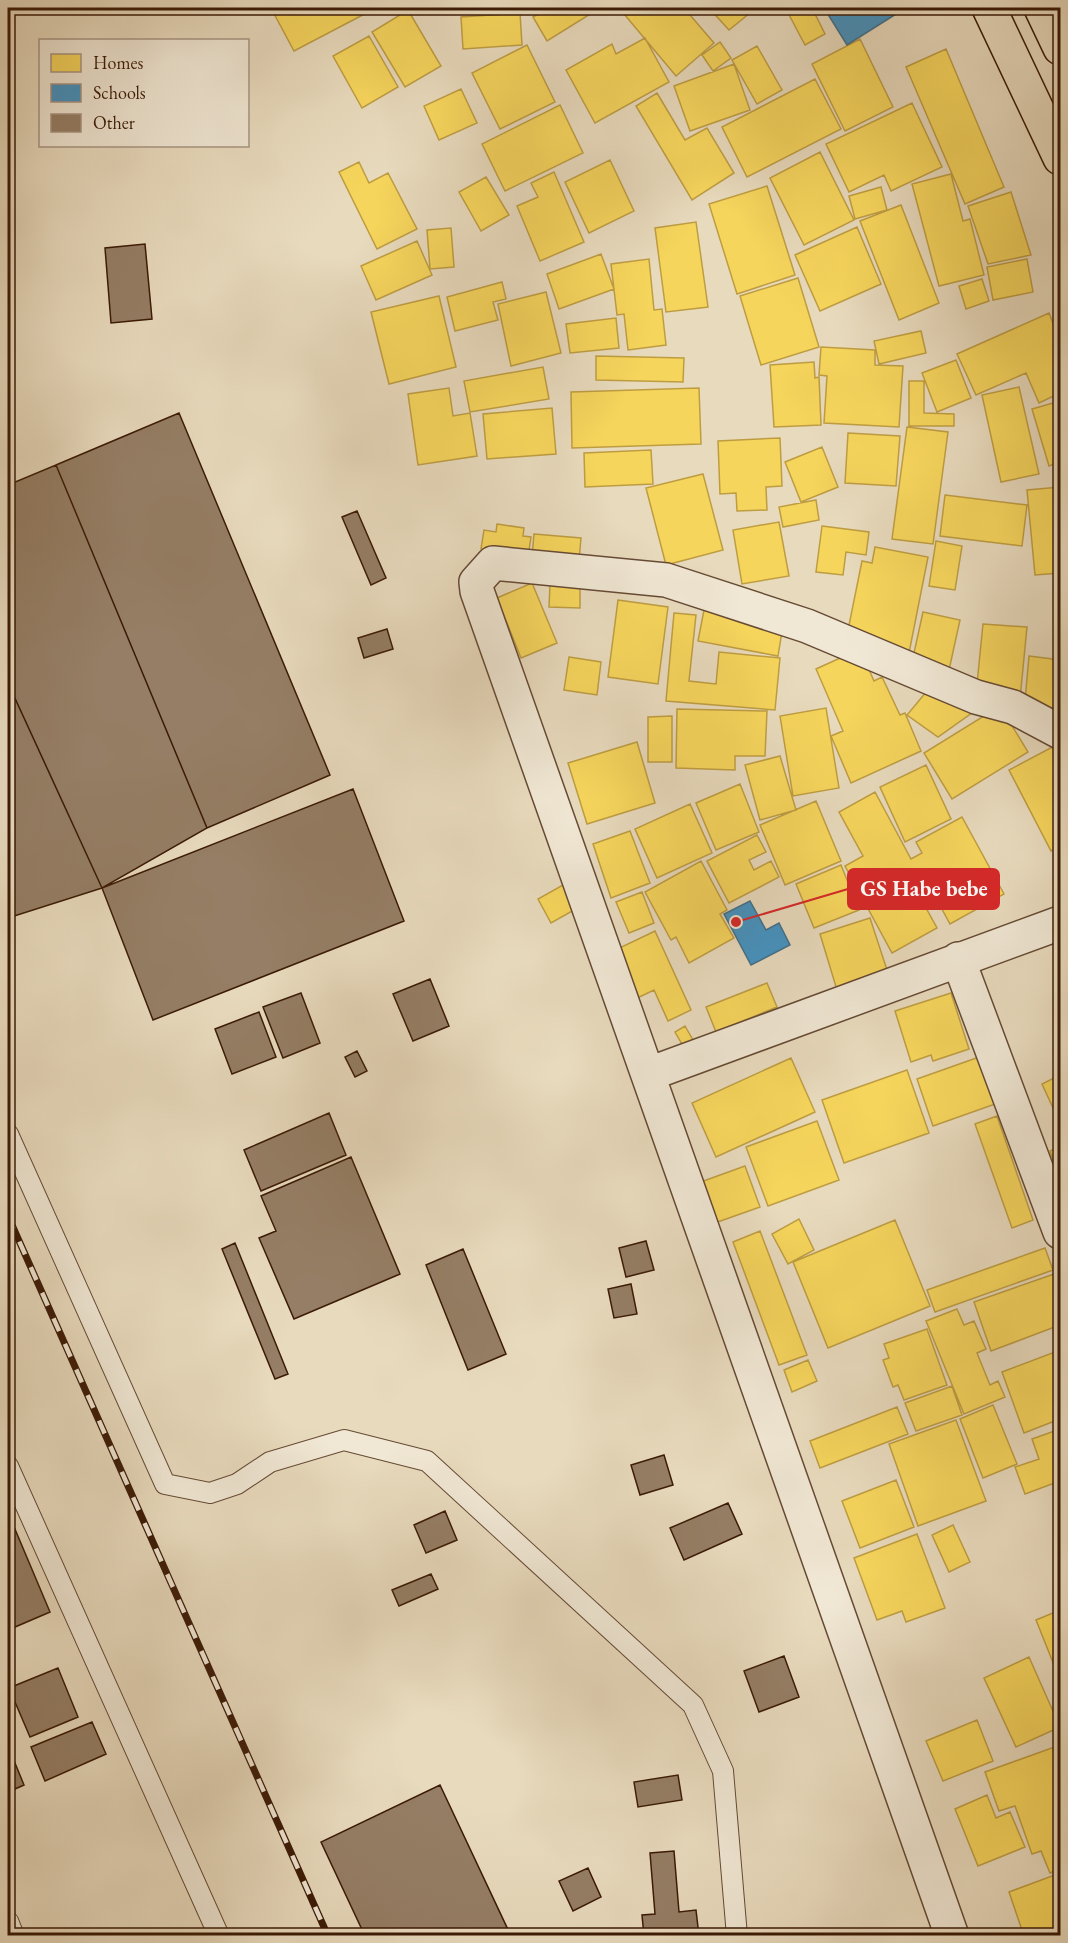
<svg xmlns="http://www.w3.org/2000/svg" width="1068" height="1943" viewBox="0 0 1068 1943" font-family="'EB Garamond',serif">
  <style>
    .homes { fill: #f6d55c; stroke: #be9d42; stroke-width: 1.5 }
    .schools { fill: #4393c3; stroke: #416f8a; stroke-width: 1.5 }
    .building { fill: #957e65; stroke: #3b1a06; stroke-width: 1.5 }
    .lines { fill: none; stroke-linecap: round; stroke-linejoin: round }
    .service-casing { stroke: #664a34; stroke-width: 22 }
    .minor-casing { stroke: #664a34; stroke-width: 36 }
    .primary-casing { stroke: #3b1a06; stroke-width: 36 }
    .service { stroke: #f0e7d4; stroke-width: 20 }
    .minor { stroke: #f0e7d4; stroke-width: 33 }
    .primary { stroke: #e8dabd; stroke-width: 33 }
    .rail-casing { stroke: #3b1a06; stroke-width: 7 }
    .rail { stroke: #f0e7d4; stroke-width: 4.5; stroke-dasharray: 14; stroke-linecap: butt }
    .leader { fill: none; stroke: #d62828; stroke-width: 2 }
    .callout-dot { fill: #d62828; stroke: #f0e7d4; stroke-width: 2 }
    .callout { fill: #d62828; stroke: #d62828; stroke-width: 2 }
    .callout-label { font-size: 22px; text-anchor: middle; font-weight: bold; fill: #fff }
  </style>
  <rect width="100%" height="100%" fill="#e8dabd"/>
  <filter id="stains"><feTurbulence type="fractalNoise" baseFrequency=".00333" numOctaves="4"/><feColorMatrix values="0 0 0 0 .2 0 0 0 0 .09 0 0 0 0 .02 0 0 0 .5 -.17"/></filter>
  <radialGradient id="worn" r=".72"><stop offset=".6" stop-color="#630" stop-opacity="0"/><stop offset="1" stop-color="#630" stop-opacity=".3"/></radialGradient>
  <path class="homes" d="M 271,8 L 376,8 L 294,51 Z
    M 549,8 L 600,8 L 547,41 L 533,17 Z
    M 619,8 L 684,8 L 714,43 L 676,76 Z
    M 709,8 L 756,8 L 729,30 Z
    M 789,8 L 812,8 L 825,34 L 805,45 L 786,9 Z
    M 408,10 L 441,66 L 405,87 L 372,32 Z
    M 520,13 L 522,45 L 463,49 L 461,17 Z
    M 369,36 L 398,87 L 362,108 L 333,56 Z
    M 645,38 L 669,82 L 595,123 L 566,70 L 612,44 L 616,54 Z
    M 860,39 L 893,107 L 845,131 L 812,64 Z
    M 720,42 L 731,58 L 713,71 L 702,55 Z
    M 527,45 L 555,102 L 500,129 L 472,73 Z
    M 757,46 L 782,90 L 757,104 L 732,60 Z
    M 946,49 L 1004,187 L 965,204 L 906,67 Z
    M 734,64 L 750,110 L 690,131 L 674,86 Z
    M 815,79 L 841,129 L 747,177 L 722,127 Z
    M 461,89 L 477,123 L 439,140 L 424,106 Z
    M 657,93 L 685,140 L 707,128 L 734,173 L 692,200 L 636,106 Z
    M 912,103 L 942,167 L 891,191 L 884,175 L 849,192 L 826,144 Z
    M 560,105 L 583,153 L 505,191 L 482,144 Z
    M 820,152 L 854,220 L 804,245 L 770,178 Z
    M 610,160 L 634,211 L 589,233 L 565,182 Z
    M 359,162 L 369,183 L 388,173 L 417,229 L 377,249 L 339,172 Z
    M 554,172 L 584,242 L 540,261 L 517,206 L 538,197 L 531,183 Z
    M 951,174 L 963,221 L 970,219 L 984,275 L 939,286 L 912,184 Z
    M 486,177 L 509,215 L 481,231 L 459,192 Z
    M 767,186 L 795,275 L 737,294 L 709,204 Z
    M 881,187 L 887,210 L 855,219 L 849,196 Z
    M 1011,192 L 1031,255 L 988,264 L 968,206 Z
    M 901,205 L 939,303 L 899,320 L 860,221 Z
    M 696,222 L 708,307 L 666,312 L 655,228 Z
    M 857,227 L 881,284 L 820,311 L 795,255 Z
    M 451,228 L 454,267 L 430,269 L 427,230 Z
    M 417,241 L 432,275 L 376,300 L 361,266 Z
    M 601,254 L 614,289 L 559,309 L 547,274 Z
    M 649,259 L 654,310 L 662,309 L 666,345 L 628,350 L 624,314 L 617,315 L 611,264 Z
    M 1027,259 L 1033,292 L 993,300 L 987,267 Z
    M 798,278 L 819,347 L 761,365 L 740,296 Z
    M 982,279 L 989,301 L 966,309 L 959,286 Z
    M 502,282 L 506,299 L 493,302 L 498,320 L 455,331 L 447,297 Z
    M 546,292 L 561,353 L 511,366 L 498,304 Z
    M 439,296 L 456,367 L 389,384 L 371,312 Z
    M 1049,313 L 1060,341 L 1060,393 L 1039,403 L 1026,373 L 976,395 L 957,354 Z
    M 616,318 L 619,348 L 570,353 L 566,324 Z
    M 921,331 L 926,353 L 879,364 L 874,341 Z
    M 821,347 L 875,350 L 875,365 L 903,366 L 899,427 L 824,423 L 827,376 L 819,375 Z
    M 596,356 L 684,358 L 683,382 L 596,380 Z
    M 956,360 L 971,398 L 937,412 L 922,373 Z
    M 814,362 L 815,378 L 819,377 L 821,425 L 774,427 L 770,365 Z
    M 543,367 L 549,399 L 470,412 L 464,381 Z
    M 909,381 L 924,381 L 924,413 L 954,414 L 954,426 L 909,426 Z
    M 1019,387 L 1039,474 L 1001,482 L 982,395 Z
    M 449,388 L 453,416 L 470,413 L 477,456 L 418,465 L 408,394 Z
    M 699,388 L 701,444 L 572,448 L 571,392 Z
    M 1060,401 L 1060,462 L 1049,466 L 1032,409 Z
    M 552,408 L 556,454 L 487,459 L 483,414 Z
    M 907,427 L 948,432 L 933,544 L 892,539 Z
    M 848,433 L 900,436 L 896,486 L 845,483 Z
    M 780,438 L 782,486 L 766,487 L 767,510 L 737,511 L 736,493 L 720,494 L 718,441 Z
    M 822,447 L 838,487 L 801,502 L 785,462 Z
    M 651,450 L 653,484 L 585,487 L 584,453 Z
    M 703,474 L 723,550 L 666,565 L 646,488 Z
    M 1060,487 L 1060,573 L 1035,575 L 1027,490 Z
    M 945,495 L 1027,505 L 1022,546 L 940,536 Z
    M 816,500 L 819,520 L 783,527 L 779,507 Z
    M 779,522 L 789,576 L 742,584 L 733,530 Z
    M 497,524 L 524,528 L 523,536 L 531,537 L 528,557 L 481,549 L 484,530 L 496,532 Z
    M 822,526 L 869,532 L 866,555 L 846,552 L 843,575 L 816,572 Z
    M 534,534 L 581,538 L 579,560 L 532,557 Z
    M 936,541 L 962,546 L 955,590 L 929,586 Z
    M 875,547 L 928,557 L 909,653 L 846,640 L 862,561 L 872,563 Z
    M 532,583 L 557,643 L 521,658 L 497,598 Z
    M 550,585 L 580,586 L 580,608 L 549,607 Z
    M 618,600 L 668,607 L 658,684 L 608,677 Z
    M 704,610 L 783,625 L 778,656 L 698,641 Z
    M 923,612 L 960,620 L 949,670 L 912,662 Z
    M 674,613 L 696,615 L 689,681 L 716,684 L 719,652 L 780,658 L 775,710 L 666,701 Z
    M 983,624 L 1027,627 L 1020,699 L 976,694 Z
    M 860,649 L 874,681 L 882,677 L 900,715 L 905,713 L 921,751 L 851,783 L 831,736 L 843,731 L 816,669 Z
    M 1029,656 L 1060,660 L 1060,715 L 1024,712 Z
    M 569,657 L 601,662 L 597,695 L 564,690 Z
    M 932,685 L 976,710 L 938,737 L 907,715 Z
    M 1000,706 L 1028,752 L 952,799 L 924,753 Z
    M 826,708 L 839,788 L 793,796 L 780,716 Z
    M 677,709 L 767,711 L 765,756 L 735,756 L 735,770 L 676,768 Z
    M 672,716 L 672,762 L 648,762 L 648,717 Z
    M 637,742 L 655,803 L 587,824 L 568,763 Z
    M 1060,743 L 1060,846 L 1051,851 L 1009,770 Z
    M 780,756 L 796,810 L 760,820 L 745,765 Z
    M 926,765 L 951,819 L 905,842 L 880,787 Z
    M 740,784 L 759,832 L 716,850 L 696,803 Z
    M 875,792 L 911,859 L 922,853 L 916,842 L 962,817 L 1004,894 L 950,924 L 931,889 L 919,895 L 937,928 L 892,953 L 845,866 L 863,856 L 839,812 Z
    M 816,801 L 841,861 L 785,885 L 760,825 Z
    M 690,804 L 712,853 L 657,878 L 635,829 Z
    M 630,831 L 650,883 L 611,898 L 593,844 Z
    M 757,835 L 766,852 L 749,860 L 754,870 L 771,861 L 779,877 L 729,903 L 707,861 Z
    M 701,861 L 727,910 L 720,914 L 734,938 L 689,963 L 676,937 L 671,940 L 645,892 Z
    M 841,865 L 859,910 L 814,928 L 796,884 Z
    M 570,881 L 583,905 L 551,923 L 538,899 Z
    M 642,892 L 654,923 L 629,933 L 616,902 Z
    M 870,918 L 888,973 L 837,990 L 820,934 Z
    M 655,931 L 691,1010 L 668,1021 L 654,990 L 631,1001 L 609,953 Z
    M 767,983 L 777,1007 L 716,1032 L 706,1007 Z
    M 951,993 L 969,1049 L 933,1061 L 931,1055 L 911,1062 L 895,1011 Z
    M 685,1026 L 693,1040 L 683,1046 L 675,1032 Z
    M 982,1056 L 998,1103 L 933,1126 L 917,1079 Z
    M 791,1058 L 815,1112 L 716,1157 L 692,1103 Z
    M 907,1070 L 929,1133 L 844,1163 L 822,1100 Z
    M 1060,1075 L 1060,1123 L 1042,1084 Z
    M 997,1116 L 1033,1220 L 1012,1228 L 975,1124 Z
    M 817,1121 L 839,1180 L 768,1206 L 746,1147 Z
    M 1060,1147 L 1060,1180 L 1050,1151 Z
    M 745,1166 L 760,1207 L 712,1224 L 698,1183 Z
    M 799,1219 L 814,1250 L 788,1264 L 772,1234 Z
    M 895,1220 L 930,1306 L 828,1348 L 793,1262 Z
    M 760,1231 L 807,1355 L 779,1365 L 733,1242 Z
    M 1045,1248 L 1053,1270 L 935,1312 L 927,1290 Z
    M 1054,1274 L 1060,1294 L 1060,1325 L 991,1351 L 974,1302 Z
    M 957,1309 L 964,1325 L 974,1321 L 986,1349 L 977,1353 L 990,1385 L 998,1381 L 1005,1397 L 964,1414 L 926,1321 Z
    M 927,1329 L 947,1385 L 904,1400 L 898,1385 L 893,1387 L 883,1360 L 889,1358 L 884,1344 Z
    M 1060,1350 L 1060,1419 L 1024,1433 L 1002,1372 Z
    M 808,1360 L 817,1381 L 792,1392 L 784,1370 Z
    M 952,1386 L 962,1415 L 916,1431 L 905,1403 Z
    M 993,1405 L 1017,1464 L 983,1478 L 960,1419 Z
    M 897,1407 L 908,1434 L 820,1468 L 810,1441 Z
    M 956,1420 L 986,1501 L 918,1526 L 889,1444 Z
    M 1060,1429 L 1060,1481 L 1025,1494 L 1015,1467 L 1039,1459 L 1032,1439 Z
    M 896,1480 L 914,1527 L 860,1548 L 842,1501 Z
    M 953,1525 L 970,1562 L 949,1572 L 932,1535 Z
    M 917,1534 L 945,1608 L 906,1622 L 902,1611 L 877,1620 L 854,1558 Z
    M 1060,1610 L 1060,1680 L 1036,1620 Z
    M 1029,1657 L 1060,1727 L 1016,1747 L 984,1678 Z
    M 977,1720 L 993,1761 L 943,1781 L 926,1741 Z
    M 1060,1745 L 1060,1869 L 1050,1873 L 1041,1851 L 1032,1854 L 1015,1806 L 999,1811 L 985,1772 Z
    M 987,1795 L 996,1818 L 1010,1812 L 1025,1847 L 978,1866 L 955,1809 Z
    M 1060,1873 L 1060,1928 L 1040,1936 L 1024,1936 L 1009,1892 Z"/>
  <path class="schools" d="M 824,8 L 904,8 L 904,9 L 847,45 Z
    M 750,901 L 766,930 L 779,923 L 790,945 L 751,965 L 724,914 Z"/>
  <path class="building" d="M 145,244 L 152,319 L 111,323 L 105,248 Z
    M 179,413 L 330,775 L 207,828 L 56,465 Z
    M 56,465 L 207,828 L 102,888 L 8,683 L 8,485 Z
    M 357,511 L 386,578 L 371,585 L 342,517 Z
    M 387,629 L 393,649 L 364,658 L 358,638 Z
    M 8,683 L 102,888 L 8,918 Z
    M 353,789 L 404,921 L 153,1020 L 102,888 Z
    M 430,979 L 449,1026 L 413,1041 L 393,994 Z
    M 301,993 L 320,1043 L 283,1058 L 263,1007 Z
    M 259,1012 L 276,1057 L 232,1074 L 215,1029 Z
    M 357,1051 L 367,1071 L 355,1077 L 345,1057 Z
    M 329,1113 L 346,1155 L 261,1191 L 244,1150 Z
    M 351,1157 L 400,1274 L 294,1319 L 259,1238 L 276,1231 L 261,1196 Z
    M 646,1241 L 654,1270 L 626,1277 L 619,1248 Z
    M 235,1243 L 288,1374 L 275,1379 L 222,1249 Z
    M 463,1249 L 506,1354 L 468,1370 L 426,1265 Z
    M 631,1284 L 637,1314 L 614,1318 L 608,1289 Z
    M 664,1455 L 673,1485 L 640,1495 L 631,1465 Z
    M 728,1503 L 742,1534 L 684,1560 L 670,1528 Z
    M 445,1511 L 457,1540 L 426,1553 L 414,1525 Z
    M 9,1515 L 50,1612 L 8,1630 L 8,1516 Z
    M 431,1574 L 438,1589 L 399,1606 L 392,1590 Z
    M 784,1656 L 799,1697 L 759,1712 L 744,1671 Z
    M 58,1668 L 78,1717 L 30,1737 L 9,1688 Z
    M 92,1722 L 106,1754 L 45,1781 L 31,1747 Z
    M 8,1746 L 24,1785 L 8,1792 Z
    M 678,1775 L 682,1800 L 638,1807 L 634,1782 Z
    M 440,1785 L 511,1936 L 365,1936 L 321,1842 Z
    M 674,1851 L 679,1912 L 696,1910 L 699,1936 L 644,1936 L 642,1915 L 655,1914 L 650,1853 Z
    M 588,1868 L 601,1897 L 573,1911 L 559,1881 Z"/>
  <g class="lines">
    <g class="service-casing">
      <path id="service" d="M 8,1134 L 165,1484 L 210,1493 L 237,1484 L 270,1462 L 344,1440 L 427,1461 L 693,1705 L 723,1771 L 737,1936
        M 8,1466 L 219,1936
        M 8,1921 L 14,1936"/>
    </g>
    <g class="minor-casing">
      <path id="minor" d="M 958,959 L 1060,1232
        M 649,1074 L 1060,923
        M 952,1936 L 477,591 L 476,582 L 493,563 L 666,580 L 807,626 L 976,697 L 1013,707 L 1060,732"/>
    </g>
    <g class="primary-casing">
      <path id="primary" d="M 989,8 L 1060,158
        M 1041,8 L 1060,48"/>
    </g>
    <use href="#service" class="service"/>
    <use href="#minor" class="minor"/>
    <use href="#primary" class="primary"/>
    <g class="rail-casing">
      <path id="rail" d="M 8,1216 L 328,1936"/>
    </g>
    <use href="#rail" class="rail"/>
  </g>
  <path class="leader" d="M736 922L848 889"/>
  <circle class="callout-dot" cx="736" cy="922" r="6"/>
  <rect class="callout" x="848" y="869" width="151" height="40" rx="6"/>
  <g class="callout-label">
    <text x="924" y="896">GS Habe bebe</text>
  </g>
  <rect width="1068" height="1943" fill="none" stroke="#e8dabd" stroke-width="30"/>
  <rect x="9" y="9" width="1050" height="1925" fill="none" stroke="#3b1a06" stroke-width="3"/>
  <rect x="15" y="15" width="1038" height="1913" fill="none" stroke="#3b1a06" stroke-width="1.5"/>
  <rect x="39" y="39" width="210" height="108" fill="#f0e7d4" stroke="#a89582" stroke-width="1.5"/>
  <rect x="51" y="54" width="30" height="18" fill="#f6d55c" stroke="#a89582" stroke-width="1.5"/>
  <text x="93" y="69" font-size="18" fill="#3b1a06">Homes</text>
  <rect x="51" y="84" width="30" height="18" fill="#4393c3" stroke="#a89582" stroke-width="1.5"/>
  <text x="93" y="99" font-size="18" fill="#3b1a06">Schools</text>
  <rect x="51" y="114" width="30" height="18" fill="#957e65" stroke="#a89582" stroke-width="1.5"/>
  <text x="93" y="129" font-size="18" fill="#3b1a06">Other</text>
  <rect width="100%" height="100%" filter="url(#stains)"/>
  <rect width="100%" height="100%" fill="url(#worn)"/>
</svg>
